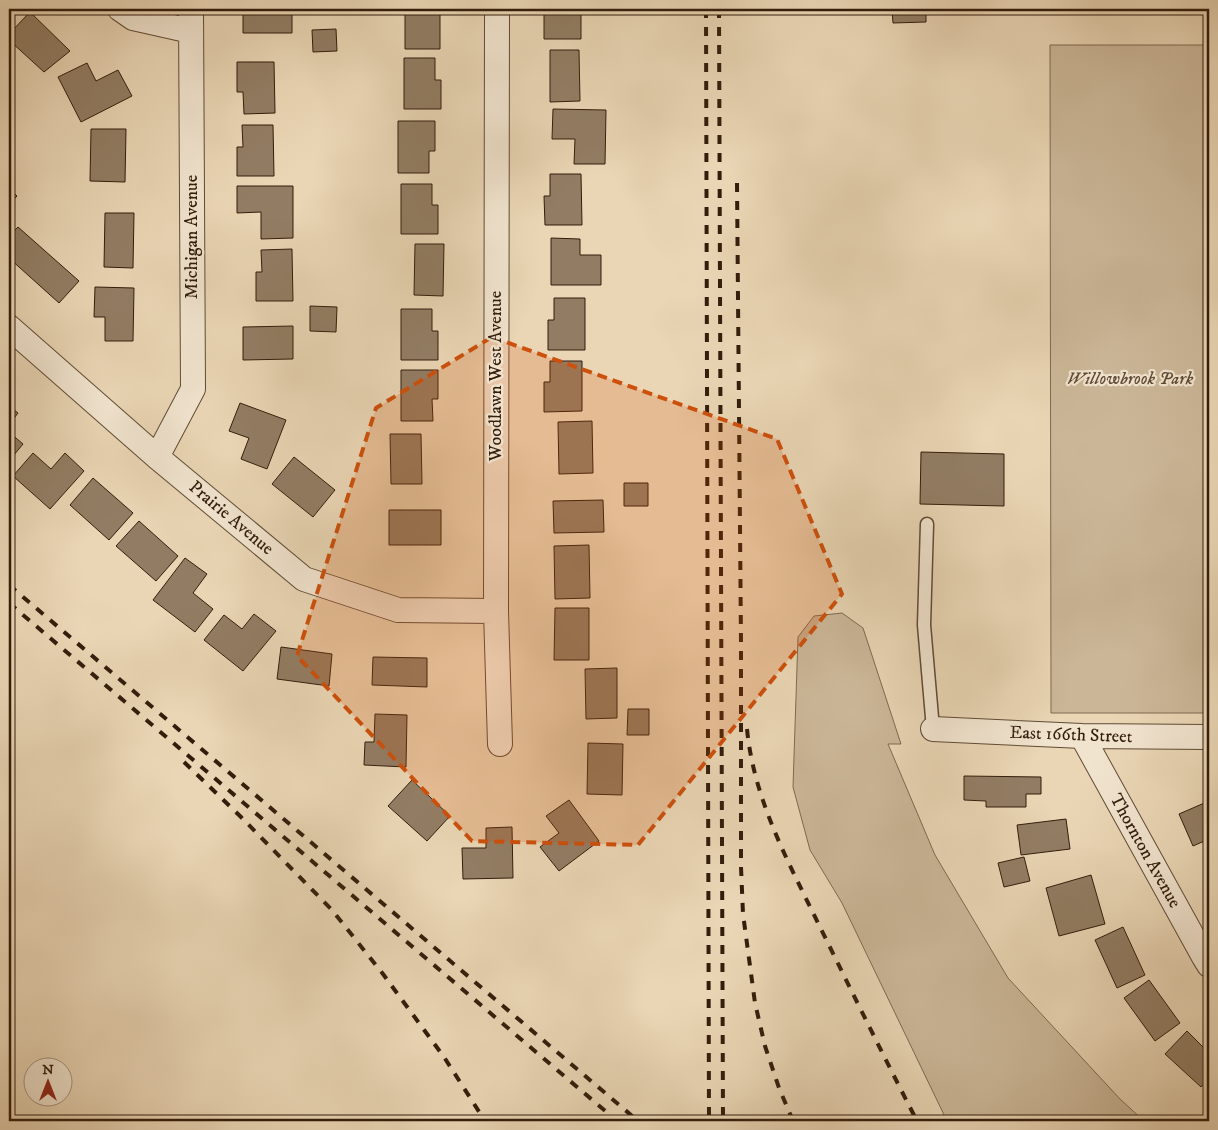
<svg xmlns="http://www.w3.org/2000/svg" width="1218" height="1130" viewBox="0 0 1218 1130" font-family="'IM FELL DW Pica',serif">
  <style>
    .green { fill: #cbb798; stroke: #7e6a52 }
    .building { fill: #927d64; stroke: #321d0c }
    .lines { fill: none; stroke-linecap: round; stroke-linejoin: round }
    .service-casing { stroke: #604b36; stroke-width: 15 }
    .minor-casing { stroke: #604b36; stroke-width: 26 }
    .service { stroke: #f1e4cf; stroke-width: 12 }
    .minor { stroke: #f1e4cf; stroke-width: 24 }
    .rail { stroke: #321d0c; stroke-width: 4; stroke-dasharray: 9 9; stroke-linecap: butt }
    .marked { fill: #cd500c; fill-opacity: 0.2; stroke: #cd500c; stroke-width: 4; stroke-dasharray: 10 6; stroke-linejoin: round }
    .labels { text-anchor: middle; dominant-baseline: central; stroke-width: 4.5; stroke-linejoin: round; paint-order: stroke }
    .street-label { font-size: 18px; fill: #321d0c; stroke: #f1e4cf }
    .park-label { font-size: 18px; font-style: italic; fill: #604b36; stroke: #f1e4cf }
  </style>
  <rect width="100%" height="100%" fill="#ead6b5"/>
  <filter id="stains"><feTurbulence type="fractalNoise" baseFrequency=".004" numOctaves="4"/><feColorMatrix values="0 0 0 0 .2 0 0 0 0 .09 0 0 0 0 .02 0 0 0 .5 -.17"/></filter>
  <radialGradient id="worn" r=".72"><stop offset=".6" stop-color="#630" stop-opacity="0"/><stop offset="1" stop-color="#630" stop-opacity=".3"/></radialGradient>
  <path class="green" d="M 1050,45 L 1209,45 L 1209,713 L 1051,713 Z
    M 842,613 L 863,628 L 901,744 L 888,744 L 935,855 L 1008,978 L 1120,1099 L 1144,1121 L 947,1121 L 842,903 L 810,850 L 793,787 L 798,637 L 814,616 Z"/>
  <path class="building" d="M 9,9 L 17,9 L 9,18 Z
    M 243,9 L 292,9 L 292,33 L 243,33 Z
    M 405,9 L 440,9 L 440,49 L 405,49 Z
    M 550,9 L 581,9 L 581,39 L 544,39 L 544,10 Z
    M 892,9 L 926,9 L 926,22 L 893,23 Z
    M 30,12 L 70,51 L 44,72 L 9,40 L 9,34 Z
    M 336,29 L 337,51 L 313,52 L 312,30 Z
    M 550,50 L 579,50 L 580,101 L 550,102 Z
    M 404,58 L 435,58 L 435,80 L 441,80 L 441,109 L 404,109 Z
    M 237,62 L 274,62 L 275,113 L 244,114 L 243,92 L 237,92 Z
    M 87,63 L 96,81 L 118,70 L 132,96 L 81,122 L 58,77 Z
    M 553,109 L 606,110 L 605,164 L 574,164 L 575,139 L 552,139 Z
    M 398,121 L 435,121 L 435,151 L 429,151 L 429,173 L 398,173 Z
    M 242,125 L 273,125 L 274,176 L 237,176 L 237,147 L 243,147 Z
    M 91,129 L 126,129 L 125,182 L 90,181 Z
    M 550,174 L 581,174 L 582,225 L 545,225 L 544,196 L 550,196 Z
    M 401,184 L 432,184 L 432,205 L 438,205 L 438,234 L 401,234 Z
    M 237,186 L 293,186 L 293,238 L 261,239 L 261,212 L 237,213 Z
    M 9,188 L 17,196 L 9,205 Z
    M 105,213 L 134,213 L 133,268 L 104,267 Z
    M 18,227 L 79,281 L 59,303 L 9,258 L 9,236 Z
    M 551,238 L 580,239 L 580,255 L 601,255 L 601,285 L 551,285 Z
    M 415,244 L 444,244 L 443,296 L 414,295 Z
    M 292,249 L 293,301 L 256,301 L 256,272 L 262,272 L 261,250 Z
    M 95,287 L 134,288 L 133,341 L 105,341 L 105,317 L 94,317 Z
    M 554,298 L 585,298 L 585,350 L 548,350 L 548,320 L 554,320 Z
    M 310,306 L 337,307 L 336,332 L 310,331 Z
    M 401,309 L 432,309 L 432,331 L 438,331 L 438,360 L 401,360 Z
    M 293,326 L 293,359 L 243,360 L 243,327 Z
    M 550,361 L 582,361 L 582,411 L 544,412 L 544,382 L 550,382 Z
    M 401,370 L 438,370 L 438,399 L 432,399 L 433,421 L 401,421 Z
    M 240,403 L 286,420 L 267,469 L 241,459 L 249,438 L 229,431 Z
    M 9,406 L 18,413 L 9,425 Z
    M 592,421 L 593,473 L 559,474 L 558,422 Z
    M 9,432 L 23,444 L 9,461 Z
    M 390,434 L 421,434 L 422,484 L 391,484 Z
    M 921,452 L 1004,454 L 1004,506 L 920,504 Z
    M 33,453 L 51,469 L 65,453 L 84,471 L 50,509 L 13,476 Z
    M 294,457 L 335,490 L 313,517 L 272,484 Z
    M 93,478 L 133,513 L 109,540 L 70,505 Z
    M 624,483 L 648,483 L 648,506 L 624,506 Z
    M 603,500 L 604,532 L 554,533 L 553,501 Z
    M 389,510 L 441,510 L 441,545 L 389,545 Z
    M 139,521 L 178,556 L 156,581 L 116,546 Z
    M 589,545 L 590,598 L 555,599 L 554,546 Z
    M 185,558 L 207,574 L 193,593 L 213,609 L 195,632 L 153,600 Z
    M 555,608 L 589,608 L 589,660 L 554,660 Z
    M 254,614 L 276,631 L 243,671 L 204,640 L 224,615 L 242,629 Z
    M 281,647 L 332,654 L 329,686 L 277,679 Z
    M 373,657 L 427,658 L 427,687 L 372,685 Z
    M 617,668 L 617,718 L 586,719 L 585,669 Z
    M 628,709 L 649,709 L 649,735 L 627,735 Z
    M 375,714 L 407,715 L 406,767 L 364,765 L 365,742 L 374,742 Z
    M 588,743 L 623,744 L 622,795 L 587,794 Z
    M 964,776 L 1041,777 L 1041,794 L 1026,794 L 1026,807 L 986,807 L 986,801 L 964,800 Z
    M 412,780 L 450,816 L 427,841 L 388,806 Z
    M 569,800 L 599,841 L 559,871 L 540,847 L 559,833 L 546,816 Z
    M 1209,801 L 1209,839 L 1193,846 L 1179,814 Z
    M 1066,819 L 1070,849 L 1021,855 L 1017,825 Z
    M 512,827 L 513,878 L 463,879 L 462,848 L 486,848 L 486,828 Z
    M 1024,857 L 1030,881 L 1004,887 L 998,863 Z
    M 1209,860 L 1209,872 L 1204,863 Z
    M 1091,875 L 1105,924 L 1059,936 L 1046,888 Z
    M 1123,927 L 1145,975 L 1117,988 L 1095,940 Z
    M 1149,980 L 1180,1023 L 1155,1041 L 1124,998 Z
    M 1187,1031 L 1209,1053 L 1209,1078 L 1201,1087 L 1165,1054 Z"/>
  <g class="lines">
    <g class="service-casing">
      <path id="service" d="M 927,524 L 924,625 L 933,729"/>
    </g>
    <g class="minor-casing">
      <path id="minor" d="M 120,9 L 133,18 L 191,31
        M 497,9 L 496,611 L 500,744
        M 9,327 L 157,457 L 304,579 L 398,610 L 496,611
        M 157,457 L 193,389 L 191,9
        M 933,729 L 1082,736 L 1209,737
        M 1082,736 L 1204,957 L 1209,965"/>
    </g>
    <use href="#service" class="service"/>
    <use href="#minor" class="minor"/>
    <path class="rail" d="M 706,9 L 709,1121
      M 719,9 L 723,1121
      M 737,183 L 741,642 L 741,867 L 743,914 L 755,1003 L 765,1046 L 779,1088 L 793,1121
      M 9,585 L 638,1121
      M 9,603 L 617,1121
      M 747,729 C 754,801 789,863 820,927 C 852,992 884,1057 917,1121
      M 184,762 L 241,817 L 332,910 L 383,974 L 444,1057 L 485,1121"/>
  </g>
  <path class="marked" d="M 492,337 L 777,439 L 842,594 L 638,845 L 472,841 L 297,656 L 376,408 Z"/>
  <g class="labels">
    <g class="street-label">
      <text transform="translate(192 237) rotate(-90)">Michigan Avenue</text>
      <text transform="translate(496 376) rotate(-90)">Woodlawn West Avenue</text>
      <text transform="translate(231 518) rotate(40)">Prairie Avenue</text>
      <text transform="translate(1071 735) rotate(2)">East 166th Street</text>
      <text transform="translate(1145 851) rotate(61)">Thornton Avenue</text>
    </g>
    <g class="park-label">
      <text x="1130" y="379">Willowbrook Park</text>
    </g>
  </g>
  <rect width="1218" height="1130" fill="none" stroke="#ead6b5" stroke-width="30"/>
  <rect x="10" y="10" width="1198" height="1110" fill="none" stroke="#321d0c" stroke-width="2.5"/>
  <rect x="15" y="15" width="1188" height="1100" fill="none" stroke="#321d0c"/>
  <g transform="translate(48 1082)"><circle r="24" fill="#f1e4cf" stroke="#a59481"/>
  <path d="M0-4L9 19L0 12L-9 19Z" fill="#8f2418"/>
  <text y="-8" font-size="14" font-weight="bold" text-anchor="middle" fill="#321d0c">N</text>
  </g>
  <rect width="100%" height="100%" filter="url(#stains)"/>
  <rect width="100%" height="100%" fill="url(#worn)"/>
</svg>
